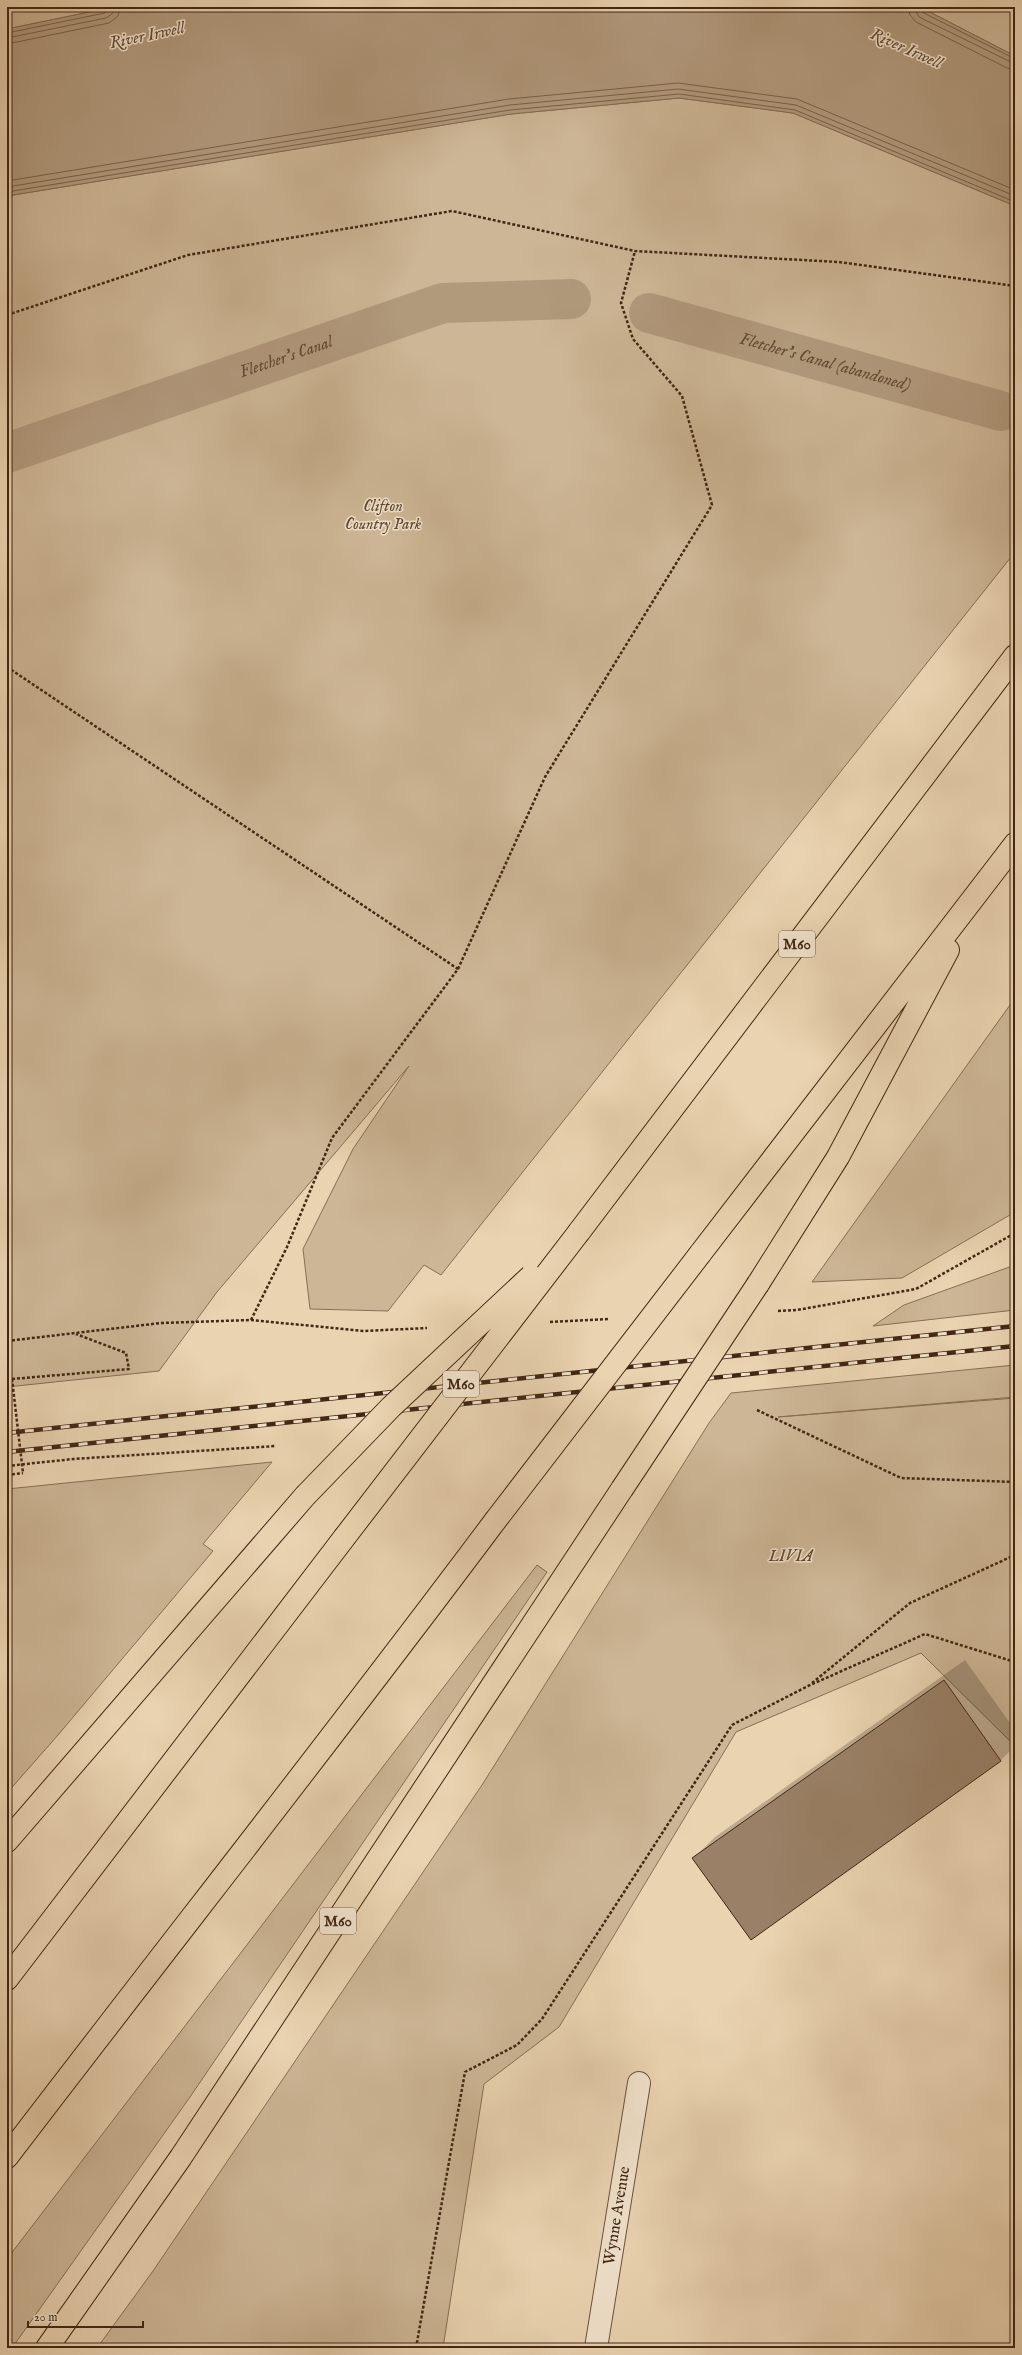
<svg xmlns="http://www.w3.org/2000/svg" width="1022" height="2355" viewBox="0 0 1022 2355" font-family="'IM FELL English',serif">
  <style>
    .green { fill: #cdb696; stroke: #886e55 }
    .water { fill: #b1997c; stroke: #856b52 }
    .shadow { fill: #0003 }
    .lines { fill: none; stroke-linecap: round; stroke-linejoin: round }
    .shore { stroke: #7a6048; stroke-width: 1 }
    .canal { stroke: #b1997c; stroke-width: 40 }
    .building { fill: #998066; stroke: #422714 }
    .minor-casing { stroke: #6c523b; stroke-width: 24 }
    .highway-casing { stroke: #422714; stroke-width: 24 }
    .path { stroke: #422714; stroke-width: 2.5; stroke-dasharray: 3 2; stroke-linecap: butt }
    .minor { stroke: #f1e2cc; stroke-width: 22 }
    .highway { stroke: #ead3b1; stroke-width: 22 }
    .rail-casing { stroke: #422714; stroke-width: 4.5 }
    .rail { stroke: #f1e2cc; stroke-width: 3; stroke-dasharray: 9; stroke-linecap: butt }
    .highway-bridge-casing { stroke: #422714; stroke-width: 24; stroke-linecap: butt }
    .path-bridge { stroke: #422714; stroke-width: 2.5; stroke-dasharray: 3 2; stroke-linecap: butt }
    .highway-bridge { stroke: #ead3b1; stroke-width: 22 }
    .labels { text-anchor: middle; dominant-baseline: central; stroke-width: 3; stroke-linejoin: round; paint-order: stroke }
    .shield { fill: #f1e2cc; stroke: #765f4b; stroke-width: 1 }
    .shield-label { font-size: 15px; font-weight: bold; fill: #422714 }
    .park-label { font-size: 16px; font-style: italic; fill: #5e442e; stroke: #f1e2cc }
    .street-label { font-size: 16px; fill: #422714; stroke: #f1e2cc }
    .water-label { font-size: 17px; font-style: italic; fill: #634933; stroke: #f1e2cc }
  </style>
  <rect width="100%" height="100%" fill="#ead3b1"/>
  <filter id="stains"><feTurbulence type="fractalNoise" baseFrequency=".005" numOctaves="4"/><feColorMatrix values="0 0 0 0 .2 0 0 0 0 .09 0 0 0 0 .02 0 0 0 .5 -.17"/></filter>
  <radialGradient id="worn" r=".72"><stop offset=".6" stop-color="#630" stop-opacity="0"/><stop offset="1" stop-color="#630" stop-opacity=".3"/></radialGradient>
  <path class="green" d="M 7,7 L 114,7 L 7,29 Z
    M 920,7 L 1015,7 L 1015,56 Z
    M 679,98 L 793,113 L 1015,206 L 1015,552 L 441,1275 L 424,1265 L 388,1311 L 310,1309 L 303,1249 L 353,1149 L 409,1066 L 217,1292 L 159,1371 L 7,1387 L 7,196 L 511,114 Z
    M 1015,998 L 1015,1212 L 902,1278 L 812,1282 Z
    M 1015,1265 L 1015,1310 L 873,1326 L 904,1305 Z
    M 1015,1365 L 1015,1397 L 778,1417 L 1015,1398 L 1015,1746 L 921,1653 L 736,1732 L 559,2027 L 484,2084 L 443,2348 L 97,2348 L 153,2271 L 482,1785 L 709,1423 L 731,1393 Z
    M 272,1462 L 203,1544 L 213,1551 L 58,1735 L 7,1793 L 7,1489 Z
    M 537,1565 L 547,1572 L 190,2097 L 12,2348 L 7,2348 L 7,2259 Z"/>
  <path class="water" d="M 114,7 L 920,7 L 1015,56 L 1015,206 L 793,113 L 679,98 L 511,114 L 7,196 L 7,29 Z"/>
  <path class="shadow" d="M 965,1660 L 1015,1730 L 1015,1746 L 1001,1760 L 751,1939 L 694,1858 L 715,1837 Z"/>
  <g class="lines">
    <path class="shore" d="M 908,7 L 910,15 L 916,22 L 1007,68 L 1015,70
      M 914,7 L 919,17 L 1015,64
      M 919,7 L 922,12 L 1015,59
      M 7,33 L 105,13 L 109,7
      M 7,38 L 106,18 L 112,14 L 114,7
      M 7,44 L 109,23 L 118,16 L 120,7
      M 7,181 L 509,99 L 678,83 L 797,99 L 1015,190
      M 7,187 L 510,105 L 678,89 L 796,105 L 1015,196
      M 7,192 L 510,110 L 679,94 L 795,110 L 1015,202"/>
    <g class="canal">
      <path id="s1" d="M 649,313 L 1001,411"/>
      <path id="s2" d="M 7,453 L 443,303 L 571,299"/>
    </g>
  </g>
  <path class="building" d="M 944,1680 L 1001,1761 L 751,1940 L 692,1858 Z"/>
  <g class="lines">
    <g class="minor-casing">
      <g id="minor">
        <path id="s3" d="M 596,2348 L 639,2083"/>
      </g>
    </g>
    <g class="highway-casing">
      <path id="highway" d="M 579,1232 L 1015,656
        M 700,1254 L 1015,844
        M 758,1284 L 838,1157 L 948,950
        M 7,1841 L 305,1496
        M 7,1979 L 344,1538
        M 7,2157 C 169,1945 335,1735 495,1521
        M 47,2348 L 181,2157 L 622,1489"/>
    </g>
    <path class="path" d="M 7,315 L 188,255 L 452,211 L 635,251 L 839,262 L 1015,286
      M 7,667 L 458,969
      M 778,1311 L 797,1310 L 916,1289 L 1015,1233
      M 251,1320 L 287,1247 L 332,1138 L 458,969 L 545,777 L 712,505 L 682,396 L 633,339 L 621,303 L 635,251
      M 550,1322 L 609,1319
      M 7,1341 L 161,1323 L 251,1320 L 364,1331 L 427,1328
      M 12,1379 L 129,1369 L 126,1353 L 76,1334
      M 757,1410 L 901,1478 L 1015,1482
      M 7,1466 L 73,1459 L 276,1446
      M 7,1475 L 23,1473
      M 812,1683 L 910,1603 L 1015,1555
      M 416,2348 L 465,2072 L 517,2045 L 542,2019 L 732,1725 L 808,1686 L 925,1634 L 1015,1662"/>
    <use href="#minor" class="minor"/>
    <use href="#highway" class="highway"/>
    <g class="rail-casing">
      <path id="rail" d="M 7,1433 L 1015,1326
        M 7,1452 L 1015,1346"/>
    </g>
    <use href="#rail" class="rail"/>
    <g class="highway-bridge-casing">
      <path id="highway-bridge" d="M 622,1489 L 758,1284
        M 305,1496 L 391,1407 L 531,1276
        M 495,1521 L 700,1254
        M 344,1538 L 579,1232"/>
    </g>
    <path class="path-bridge" d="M 12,1379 L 23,1473"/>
    <use href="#highway-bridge" class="highway-bridge"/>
  </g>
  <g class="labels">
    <g class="shield">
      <rect x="779" y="931" width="36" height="26" rx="3"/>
      <rect x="443" y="1371" width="36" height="26" rx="3"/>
      <rect x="320" y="1908" width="36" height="26" rx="3"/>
    </g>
    <g class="shield-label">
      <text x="797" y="944">M60</text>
      <text x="461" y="1384">M60</text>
      <text x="338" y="1921">M60</text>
    </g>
    <g class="park-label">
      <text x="383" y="507">Clifton<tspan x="383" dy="18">Country Park</tspan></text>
      <text x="791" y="1557">LIVIA</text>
    </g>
    <g class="street-label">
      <text stroke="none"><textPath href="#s3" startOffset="134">Wynne Avenue</textPath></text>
    </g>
    <g class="water-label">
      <text transform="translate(147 36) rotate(-12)">River Irwell</text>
      <text transform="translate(906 49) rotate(24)">River Irwell</text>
      <text stroke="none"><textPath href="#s2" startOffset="295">Fletcher's Canal</textPath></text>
      <text stroke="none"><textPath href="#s1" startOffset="183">Fletcher's Canal (abandoned)</textPath></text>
    </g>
  </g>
  <rect width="1022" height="2355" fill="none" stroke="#ead3b1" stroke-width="24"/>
  <rect x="8" y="8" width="1006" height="2339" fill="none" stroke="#422714" stroke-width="2"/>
  <rect x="12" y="12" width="998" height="2331" fill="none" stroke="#422714"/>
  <path d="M28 2321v6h115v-6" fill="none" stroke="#422714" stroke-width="2"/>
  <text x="34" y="2321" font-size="12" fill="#422714" stroke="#f1e2cc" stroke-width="3" paint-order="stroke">20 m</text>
  <rect width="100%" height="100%" filter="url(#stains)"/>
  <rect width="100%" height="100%" fill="url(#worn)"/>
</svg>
